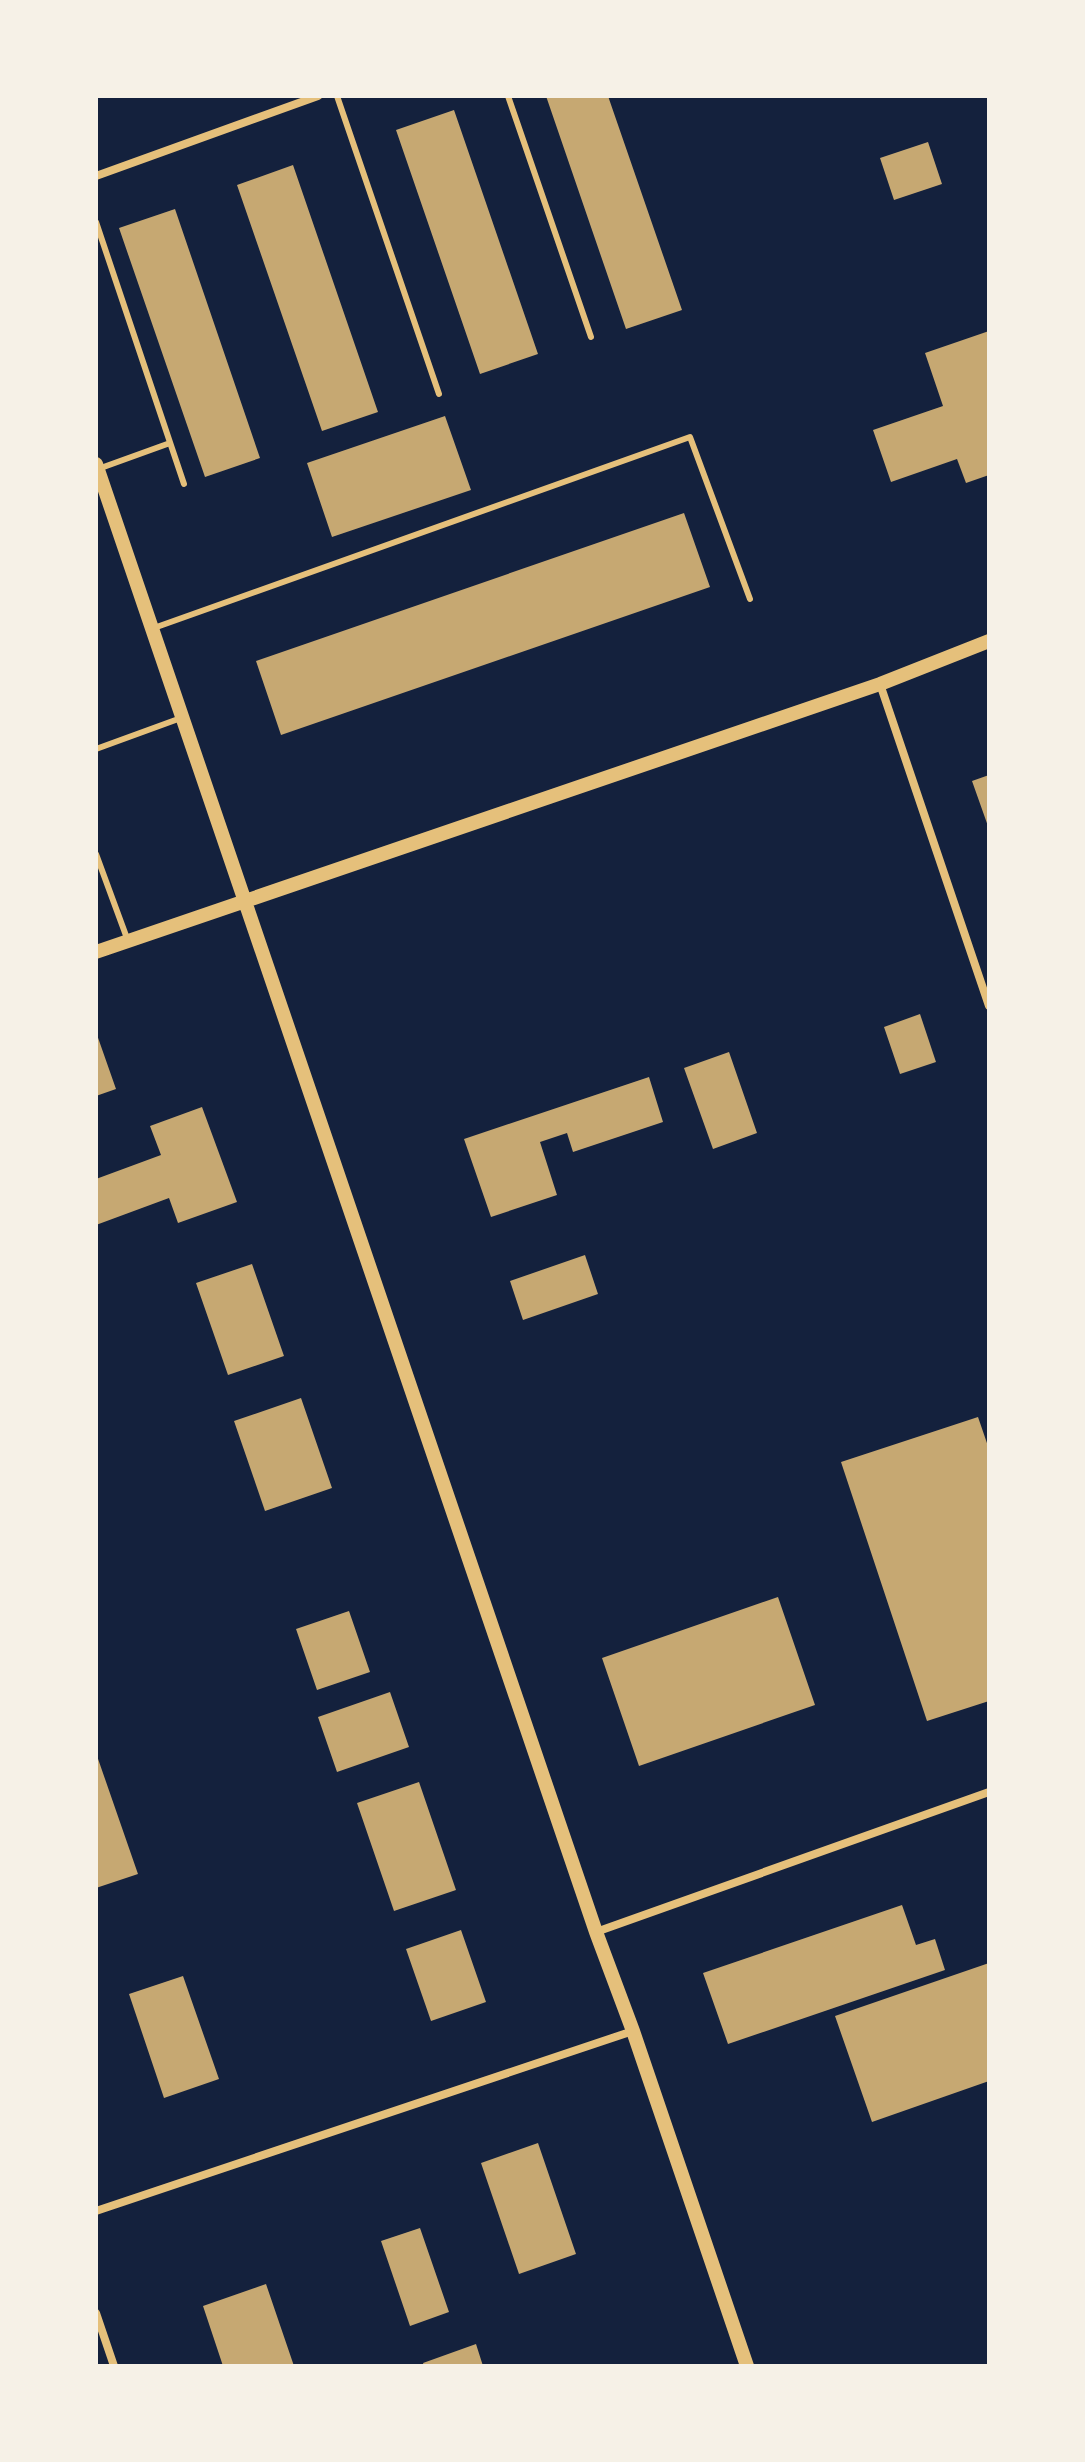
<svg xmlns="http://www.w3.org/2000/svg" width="1085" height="2462" viewBox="0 0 1085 2462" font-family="'Varela Round',sans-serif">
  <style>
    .building { fill: #c6a872 }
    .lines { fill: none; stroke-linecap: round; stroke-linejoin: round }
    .service { stroke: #e5c07b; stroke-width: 6 }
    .minor { stroke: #e5c07b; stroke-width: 8 }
    .tertiary { stroke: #e5c07b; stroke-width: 14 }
  </style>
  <rect width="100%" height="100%" fill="#14213d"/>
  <path class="building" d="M 546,96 L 608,96 L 682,310 L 626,329 Z
    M 454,110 L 538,354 L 480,374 L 396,130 Z
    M 928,142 L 942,184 L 894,200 L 880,158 Z
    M 293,165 L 378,412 L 322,431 L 237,185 Z
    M 175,209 L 260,458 L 205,477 L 119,228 Z
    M 989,331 L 989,475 L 966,483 L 957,459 L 891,482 L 873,430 L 943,406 L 925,353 Z
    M 445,416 L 471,490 L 332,537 L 307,463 Z
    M 684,513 L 710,587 L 281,735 L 256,661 Z
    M 989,775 L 989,829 L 972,781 Z
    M 920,1014 L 936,1062 L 900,1074 L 884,1027 Z
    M 96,1032 L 116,1089 L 96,1096 Z
    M 729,1052 L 757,1133 L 713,1149 L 684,1068 Z
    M 649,1077 L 663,1122 L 573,1152 L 567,1133 L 540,1142 L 557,1195 L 491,1217 L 464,1139 Z
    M 202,1107 L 237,1202 L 178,1223 L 169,1198 L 96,1225 L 96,1179 L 161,1155 L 150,1126 Z
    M 585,1255 L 598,1294 L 523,1320 L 510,1281 Z
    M 252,1264 L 284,1356 L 228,1375 L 196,1283 Z
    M 301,1398 L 332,1488 L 265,1511 L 234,1421 Z
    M 978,1417 L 989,1449 L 989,1701 L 927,1721 L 841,1462 Z
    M 778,1597 L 815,1705 L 639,1766 L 602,1658 Z
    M 349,1611 L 370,1672 L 317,1690 L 296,1629 Z
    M 390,1692 L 409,1747 L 337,1772 L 318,1717 Z
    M 96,1753 L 138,1874 L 96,1888 Z
    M 419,1782 L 456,1890 L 394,1911 L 357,1803 Z
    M 902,1905 L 916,1945 L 935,1939 L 945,1970 L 728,2044 L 703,1973 Z
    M 461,1930 L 486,2002 L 431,2021 L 406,1949 Z
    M 989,1963 L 989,2081 L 872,2122 L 835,2016 Z
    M 183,1976 L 219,2079 L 164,2098 L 129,1994 Z
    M 538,2143 L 576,2254 L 519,2274 L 481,2163 Z
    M 420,2228 L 449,2312 L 410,2326 L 381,2241 Z
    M 266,2284 L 294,2366 L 223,2366 L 203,2306 Z
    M 476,2344 L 483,2366 L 424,2366 L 423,2363 Z"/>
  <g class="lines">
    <path class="service" d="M 337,96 L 439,394
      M 508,96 L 591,337
      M 96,222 L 184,484
      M 98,469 L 170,443
      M 151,629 L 690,437 L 750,599
      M 96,749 L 181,718
      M 96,854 L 128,941"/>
    <path class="minor" d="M 96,176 L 318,96
      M 880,684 L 989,1006
      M 596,1932 L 989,1792
      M 96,2211 L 633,2031
      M 96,2313 L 114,2366"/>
    <path class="tertiary" d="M 96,464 L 596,1932 L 633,2031 L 747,2366
      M 96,952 L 880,684 L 989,641"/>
  </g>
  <rect width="1085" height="2462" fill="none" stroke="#f6f1e7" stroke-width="196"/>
</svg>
